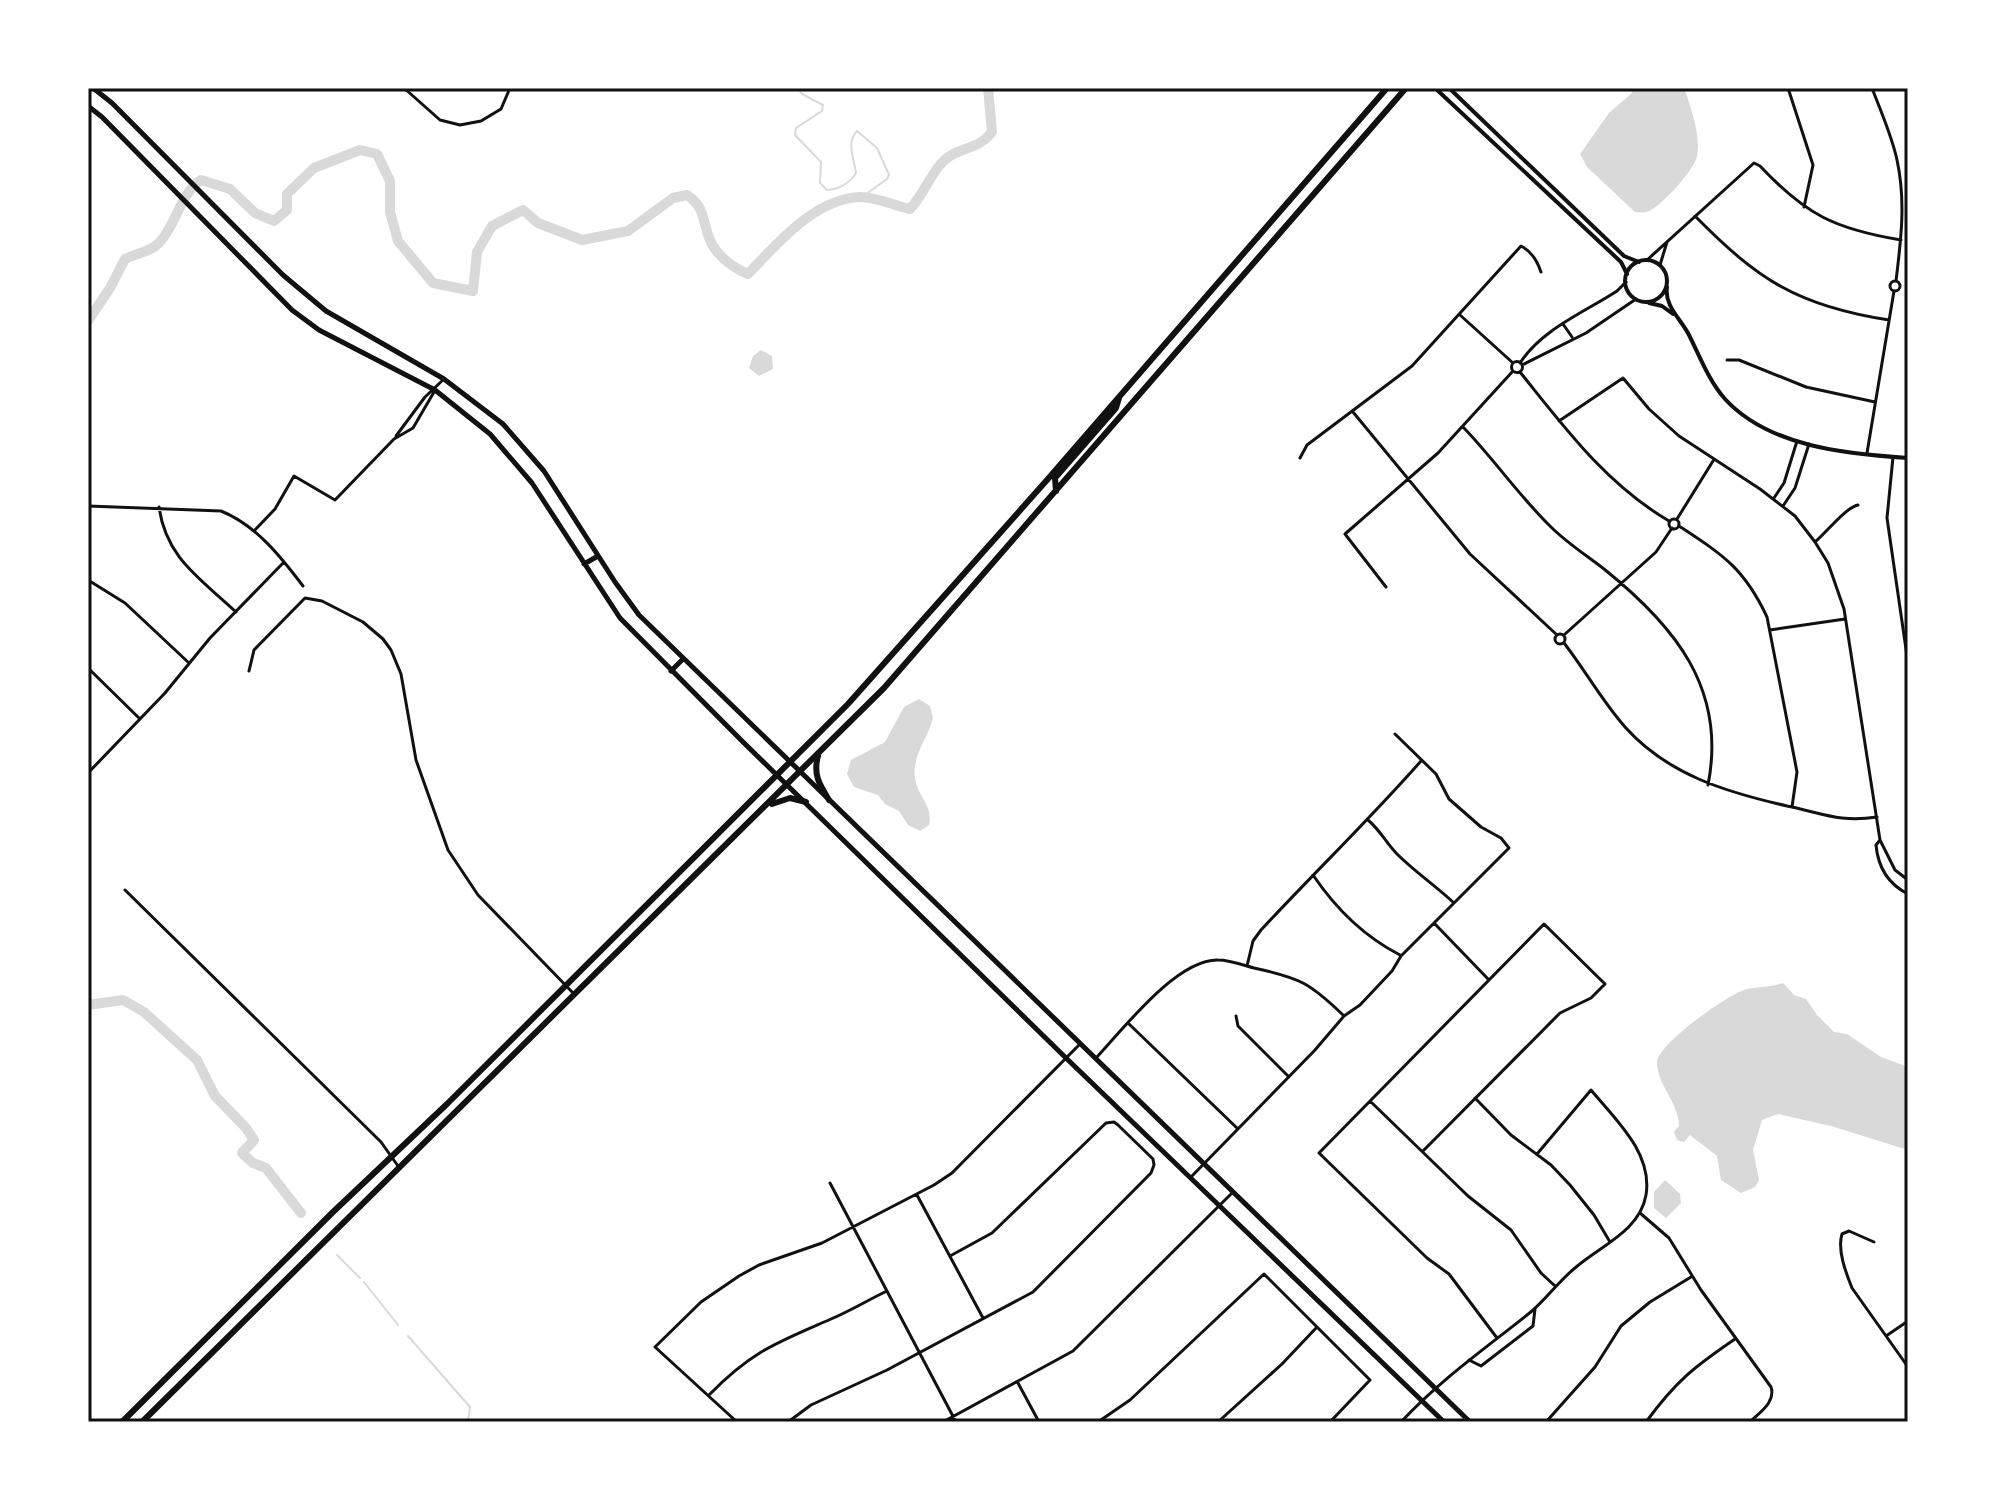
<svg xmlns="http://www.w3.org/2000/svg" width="1996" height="1510" viewBox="0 0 1996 1510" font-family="'Public Sans',sans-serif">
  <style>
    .water { fill: #d9d9d9 }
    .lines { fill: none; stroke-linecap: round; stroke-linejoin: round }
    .stream { stroke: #d9d9d9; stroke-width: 2 }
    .river { stroke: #d9d9d9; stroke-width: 10 }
    .minor { stroke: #111; stroke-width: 3 }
    .tertiary { stroke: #111; stroke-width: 4 }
    .secondary { stroke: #111; stroke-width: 5 }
    .trunk { stroke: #111; stroke-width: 6 }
    .neatline { fill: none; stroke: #111; stroke-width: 3 }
  </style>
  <rect width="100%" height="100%" fill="#fff"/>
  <path class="water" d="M 1632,88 L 1684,88 C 1691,107 1701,136 1697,156 C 1695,169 1660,208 1647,212 C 1644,213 1639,212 1635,212 L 1587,167 L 1580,154 L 1609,113 L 1632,93 Z
    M 761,350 L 772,356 L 773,369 L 759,376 L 749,368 L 753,356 Z
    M 919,699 L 930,706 L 933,718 C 928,739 912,754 915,778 C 917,796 934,806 929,825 L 920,831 L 908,825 L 899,811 L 885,804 L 878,795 L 854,787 L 847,774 L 851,760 L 885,742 L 904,707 Z
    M 1783,983 L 1794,995 L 1806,999 L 1817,1015 L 1834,1032 L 1847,1034 L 1881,1057 L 1908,1067 L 1908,1150 L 1831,1126 L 1778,1114 L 1762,1120 L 1753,1150 L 1759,1180 L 1755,1187 L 1741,1193 L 1721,1180 L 1717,1156 L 1690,1135 L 1684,1142 L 1677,1140 L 1674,1132 L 1679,1126 C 1679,1103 1657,1085 1657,1062 C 1658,1044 1729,993 1747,989 C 1760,986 1768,988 1783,983 Z
    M 1665,1180 L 1680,1194 L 1681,1203 L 1666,1218 L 1654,1208 L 1654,1192 Z"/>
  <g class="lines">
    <path class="stream" d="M 798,88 L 802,94 L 823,105 L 822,111 L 796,128 L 795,135 L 821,162 L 820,183 L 827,190 C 839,189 850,183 856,173 C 854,159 846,142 857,131 L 877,148 L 889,175 L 887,179 L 862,197
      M 337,1255 L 360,1278
      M 364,1282 L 398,1325
      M 408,1336 L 470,1407 L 468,1422"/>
    <path class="river" d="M 88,321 L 110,288 L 125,259 C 135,254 152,251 159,243 C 177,224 179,195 201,180 L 230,189 L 255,213 L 274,221 L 287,210 L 287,194 L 314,168 L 360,150 L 377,154 L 390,181 L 390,212 L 398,241 L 433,283 L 473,291 L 477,252 L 492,226 L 523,210 L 538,223 L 582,240 L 628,231 L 673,198 L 687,195 C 706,208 702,221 710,240 C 716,255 733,268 748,274 C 777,244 815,198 861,197 C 876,197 895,206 910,209 C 922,196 928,180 939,166 C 955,145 976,153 992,132 L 988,88
      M 88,1005 L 123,1000 L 144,1012 L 197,1060 L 215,1096 L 246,1128 L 254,1140 L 242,1153 L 253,1163 L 266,1168 L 301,1213"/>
    <path class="minor" d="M 404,88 L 440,120 L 460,125 L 481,121 L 501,109 L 510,88
      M 1788,88 L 1813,165 L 1804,207
      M 1872,88 C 1881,112 1892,136 1897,160 C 1906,201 1901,240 1896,281
      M 1695,216 C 1758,280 1798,306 1889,320
      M 1647,260 L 1754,163 L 1760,166 C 1806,215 1835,229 1901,240
      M 1660,265 L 1667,242
      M1890 286a5 5 0 1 1 10 0a5 5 0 1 1-10 0Z
      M 1460,315 L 1513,363
      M 1563,324 L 1572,337
      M 1727,360 L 1739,360 L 1806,387 L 1875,402
      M1511.5 367a5.5 5.5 0 1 1 11 0a5.5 5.5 0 1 1-11 0Z
      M 1520,363 C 1542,329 1585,312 1617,291 L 1626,282
      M 1522,365 L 1586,333 L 1636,299
      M 1520,372 C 1565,428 1606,484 1669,521
      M 1353,412 L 1470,554 L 1557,635
      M 1559,421 L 1623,378 L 1649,409 L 1679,436 L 1760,489 L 1795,516 L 1815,542 L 1828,563 L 1844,609 L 1880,840
      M 1463,427 C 1494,459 1519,496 1551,527 C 1567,543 1586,555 1604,569 C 1675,626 1727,689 1708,785
      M 396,436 L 425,397 L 444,379
      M 1867,453 L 1894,291
      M 1893,457 L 1887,518 L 1908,663
      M 1300,458 L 1307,445 L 1412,366 L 1521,246 C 1531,251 1537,260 1541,272
      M 1774,498 L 1784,483 L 1797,441
      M 88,506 L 221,511 C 256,525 281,557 303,586
      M 1783,506 L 1795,488 L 1809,444
      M 159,507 C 166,558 200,578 236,612
      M1669 524a5 5 0 1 1 10 0a5 5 0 1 1-10 0Z
      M 1677,519 L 1713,461
      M 1679,526 C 1723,555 1744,568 1767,617 L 1797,772 L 1792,807
      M 254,531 L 275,509 L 294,476 L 335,500 L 394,439 L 413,428 L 434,392
      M 1815,542 C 1827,532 1845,508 1858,505
      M 88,580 L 125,603 L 189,663
      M 1386,587 L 1345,534 L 1438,453 L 1513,371
      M 1770,630 L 1845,619
      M1555 639a5 5 0 1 1 10 0a5 5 0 1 1-10 0Z
      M 1564,635 L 1656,552 L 1672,528
      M 1564,643 C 1585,670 1602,701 1625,727 C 1668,775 1726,792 1787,806 C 1822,813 1840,823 1877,817
      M 88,668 L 140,719
      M 249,671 L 254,650 L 305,598 L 322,601 L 363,622 L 383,639 L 391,650 L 401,674 L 416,760 L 448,850 L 478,895 L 575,995
      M 88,773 L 165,693 L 210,638 L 284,562
      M 1368,820 C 1381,831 1386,843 1397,854 C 1415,872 1436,886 1454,903
      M 1313,875 C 1336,909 1363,936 1400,955
      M 1908,880 L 1895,870 L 1880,840 L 1876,845 C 1878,867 1888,884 1908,894
      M 125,890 L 381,1142 L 398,1166
      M 1434,923 L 1489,980
      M 1247,966 L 1253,941 L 1261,930 C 1314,873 1370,819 1421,761
      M 1236,1016 L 1238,1026 L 1289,1077
      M 1128,1023 L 1238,1129
      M 1097,1057 C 1124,1028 1177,959 1218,960 C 1230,960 1243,965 1254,968 C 1300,978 1310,983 1343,1015
      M 1475,1098 L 1511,1135 L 1551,1165 L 1570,1185 L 1594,1215 L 1610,1242
      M 1370,1101 L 1468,1196 L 1511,1230 L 1541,1273 L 1555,1286
      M 1423,1151 L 1560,1013 L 1591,998 L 1605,984 L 1544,924 L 1319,1153 L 1427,1258 L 1449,1274 L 1497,1338
      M 1191,1177 L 1315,1050 L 1344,1016 L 1360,1005 L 1392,971 L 1401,956 L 1509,848 L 1501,838 L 1481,827 L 1449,799 L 1436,774 L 1395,734
      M 830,1183 L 956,1422
      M 917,1195 L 983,1318
      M 1640,1213 L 1669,1238 L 1701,1290 L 1771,1387 C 1776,1402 1760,1412 1750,1422
      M 1874,1242 L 1849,1231 L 1842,1234 C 1837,1250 1846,1273 1852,1288 L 1908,1367
      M 1886,1336 L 1908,1321
      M 1469,1360 L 1481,1366 L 1533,1326 L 1535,1309
      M 1018,1383 L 1039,1422
      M 709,1395 C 752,1351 776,1343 831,1319 C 850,1311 868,1300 887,1291
      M 737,1422 L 655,1347 L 701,1302 L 739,1276 L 759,1265 L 822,1243 L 934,1185 L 952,1173 L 1079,1045
      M 788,1422 L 811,1405 L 887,1370 L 1033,1292 L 1151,1173 L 1154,1165 L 1153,1159 L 1118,1125 L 1114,1122 L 1106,1123 L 992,1233 L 950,1256
      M 943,1422 L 1073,1351 L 1232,1193
      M 1098,1422 L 1130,1400 L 1264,1274 L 1370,1380 L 1330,1422
      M 1218,1422 L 1282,1364 L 1317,1327
      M 1401,1422 C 1441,1379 1486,1348 1532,1311 C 1547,1298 1559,1281 1575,1268 C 1600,1246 1640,1231 1646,1195 C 1653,1153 1615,1119 1591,1090 L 1537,1154
      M 1546,1422 L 1595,1367 L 1621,1326 L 1650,1302 L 1691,1277
      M 1646,1422 C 1676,1381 1694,1367 1735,1339"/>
    <path class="tertiary" d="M 1435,88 L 1621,262 L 1627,274
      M 1449,88 L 1624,256 L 1639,262
      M1625 281a21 21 0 1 1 42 0a21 21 0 1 1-42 0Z
      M 1667,287 C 1664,306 1681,319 1689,335 C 1700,357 1709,381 1725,399 C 1769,447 1847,454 1908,458
      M 1649,303 L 1662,306 L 1673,314"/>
    <path class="secondary" d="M 93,88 L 112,103 L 283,275 L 326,311 L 444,379 L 503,424 L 544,471 L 615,582 L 639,615 L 1470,1422
      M 88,106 L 102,117 L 292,310 L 319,330 L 435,390 L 490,434 L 532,483 L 620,618 L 743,742 L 1066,1058 L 1444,1422
      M 584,564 L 598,556
      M 671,671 L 683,659"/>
    <path class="trunk" d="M 1056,491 L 1055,478 L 1116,408 L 1119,398
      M 818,756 C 813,774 819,784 829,800
      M 772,804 L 790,798 L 806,802
      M 122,1422 L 333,1212 L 447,1104 L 848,704 L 1047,480 L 1387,88
      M 142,1422 L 884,688 L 1406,88"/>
  </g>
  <rect width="1996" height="1510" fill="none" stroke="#ffffff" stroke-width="180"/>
  <rect x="90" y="90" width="1816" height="1330" class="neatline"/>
</svg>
